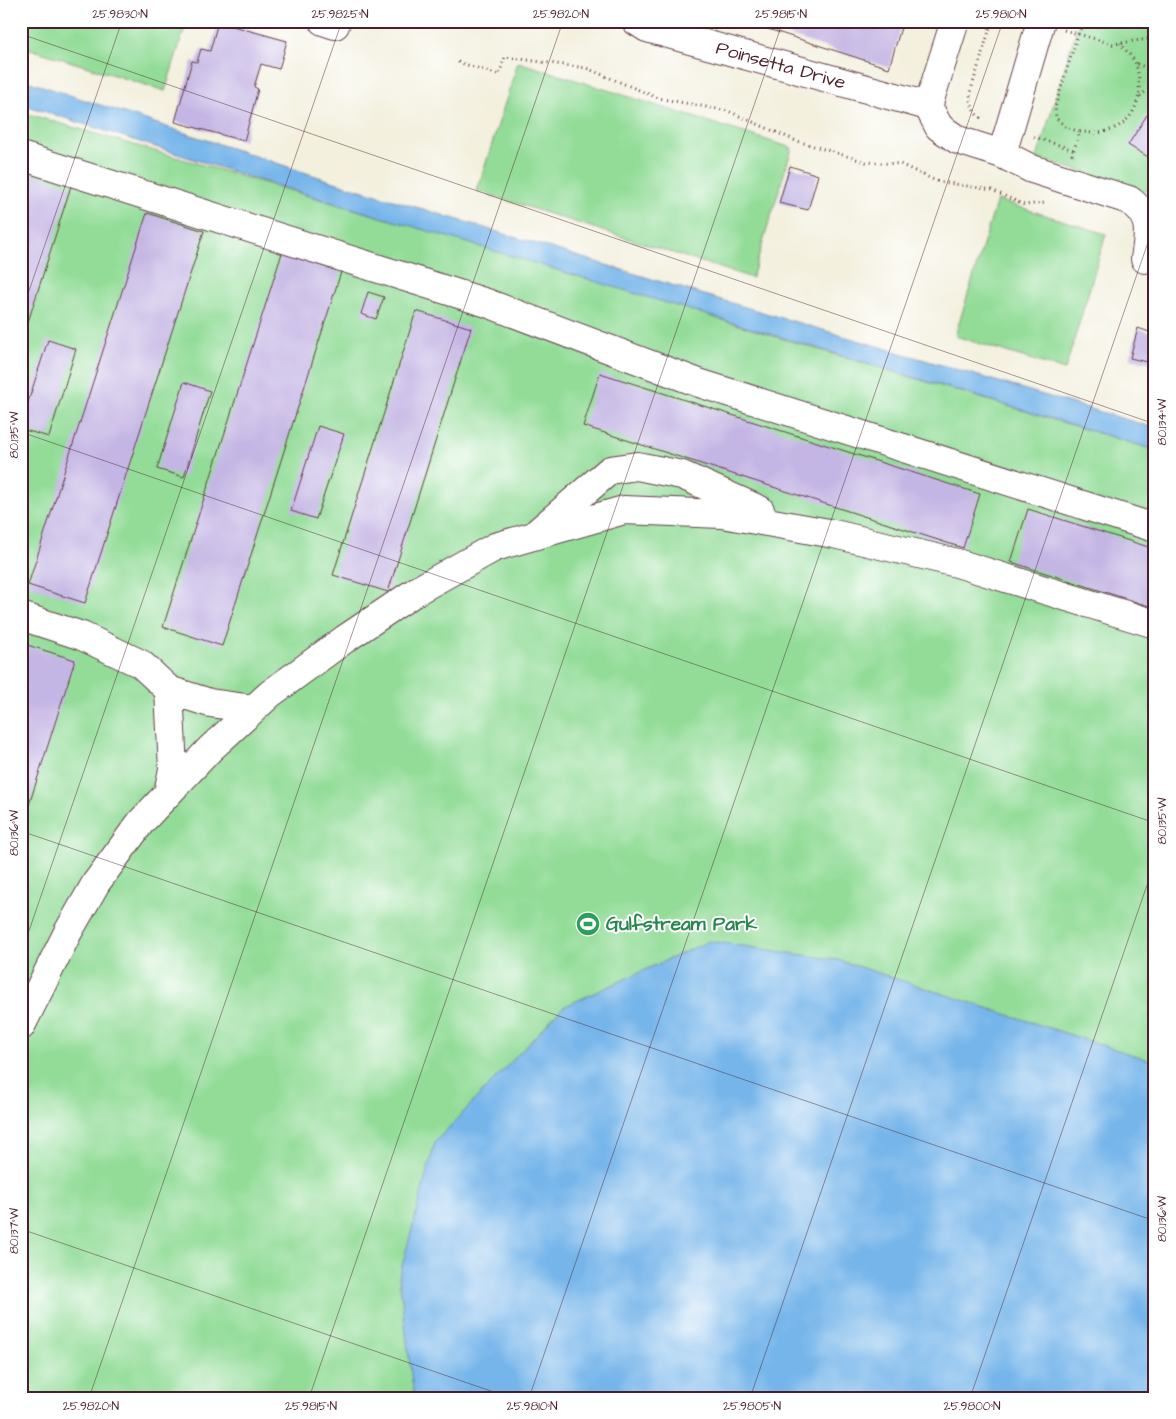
<svg xmlns="http://www.w3.org/2000/svg" width="1176" height="1419" viewBox="0 0 1176 1419" font-family="'Architects Daughter',sans-serif">
  <style>
    .green { fill: #92dc97; stroke: #6e7e61 }
    .water { fill: #76b5ea; stroke: #606a8a }
    .building { fill: #c4b6e4 }
    .lines { fill: none; stroke-linecap: round; stroke-linejoin: round }
    .minor-casing { stroke: #633e46; stroke-width: 30 }
    .path { stroke: #633e46; stroke-width: 3; stroke-dasharray: 1 4; stroke-linecap: butt }
    .minor { stroke: #fff; stroke-width: 28 }
    .ticks { fill: none; stroke: #4a1f2b; stroke-width: 1; stroke-opacity: 0.45 }
    .labels { text-anchor: middle; dominant-baseline: central; stroke-width: 4; stroke-linejoin: round; paint-order: stroke }
    .street-label { font-size: 19px; fill: #4a1f2b; stroke: #fff }
    .leisure-label { font-size: 19px; font-weight: bold; fill: #27864d; stroke: #fff; text-anchor: start }
    .neatline { fill: none; stroke: #4a1f2b; stroke-width: 2 }
    .ticks-label { font-size: 12px; text-anchor: middle; fill: #4a1f2b }
  </style>
  <rect width="100%" height="100%" fill="#fff"/>
  <filter id="ink" filterUnits="userSpaceOnUse"><feTurbulence type="fractalNoise" baseFrequency=".02" numOctaves="2"/><feDisplacementMap in="SourceGraphic" scale="10" xChannelSelector="R" yChannelSelector="G"/><feConvolveMatrix kernelMatrix="1 2 1 2 8 2 1 2 1" color-interpolation-filters="sRGB"/></filter>
  <filter id="wash" filterUnits="userSpaceOnUse"><feTurbulence type="fractalNoise" baseFrequency=".0096" numOctaves="4" result="noise"/><feDisplacementMap in="SourceGraphic" scale="20" xChannelSelector="R" yChannelSelector="G"/><feGaussianBlur stdDeviation="1.12" result="paint"/><feColorMatrix in="noise" values="0 0 0 0 0 0 0 0 0 0 0 0 0 0 0 0 0 1.4 0 .05"/><feComposite in="paint" operator="in"/></filter>
  <g filter="url(#wash)">
    <rect width="100%" height="100%" fill="#f3f0de"/>
    <path class="green" d="M 21,21 L 187,21 L 165,91 L 21,46 Z
      M 1079,21 L 1155,21 L 1155,194 L 1037,158 Z
      M 518,62 L 792,148 L 752,278 L 477,191 Z
      M 21,112 L 542,264 L 790,341 L 1155,450 L 1155,1398 L 21,1398 Z
      M 997,200 L 1106,234 L 1065,370 L 955,336 Z"/>
    <path class="water" d="M 21,79 L 331,181 L 701,294 L 1155,428 L 1155,450 L 265,182 L 21,104 Z
      M 709,941 L 838,960 L 1155,1062 L 1155,1398 L 414,1398 L 399,1277 L 435,1142 L 563,1007 Z"/>
    <g id="blocks">
      <path class="building" d="M 743,21 L 903,21 L 889,68 Z
        M 218,22 L 287,41 L 279,69 L 261,64 L 254,87 L 258,89 L 244,141 L 175,122 L 192,61 L 197,62 L 201,49 L 210,51 Z
        M 1147,115 L 1155,119 L 1155,161 L 1128,145 Z
        M 790,166 L 818,175 L 808,210 L 779,203 Z
        M 21,170 L 71,186 L 22,341 L 21,341 Z
        M 147,213 L 204,231 L 85,603 L 28,585 Z
        M 282,253 L 341,272 L 222,646 L 163,627 Z
        M 368,292 L 384,297 L 376,319 L 361,314 Z
        M 416,311 L 471,328 L 388,592 L 333,575 Z
        M 1138,328 L 1155,334 L 1155,364 L 1130,358 Z
        M 48,340 L 76,349 L 49,437 L 21,429 L 21,424 Z
        M 600,373 L 980,494 L 963,548 L 583,426 Z
        M 184,382 L 210,391 L 184,477 L 157,469 Z
        M 318,426 L 344,434 L 316,519 L 291,511 Z
        M 1028,509 L 1155,549 L 1155,608 L 1011,562 Z
        M 21,643 L 75,660 L 22,827 L 21,827 Z"/>
    </g>
  </g>
  <g filter="url(#ink)">
    <use href="#blocks" fill-opacity="0" stroke="#633e46" stroke-width="1"/>
    <g class="lines">
      <g class="minor-casing">
        <g id="minor">
          <path d="M 323,21 L 335,25"/>
          <path id="s1" d="M 636,21 L 647,28 L 928,106"/>
          <path d="M 928,106 L 939,127 L 958,140 L 1002,154 L 1041,21"/>
          <path d="M 928,106 L 955,21"/>
          <path d="M 1002,154 L 1032,169 L 1129,200 C 1153,217 1149,233 1145,259"/>
          <path d="M 21,156 L 487,303 L 699,383 L 1155,528"/>
          <path d="M 539,531 L 610,470 L 637,466 L 682,475 L 760,510"/>
          <path d="M 21,616 L 82,636 L 141,664 L 169,690 L 210,703 L 253,709"/>
          <path d="M 168,793 L 173,769 L 169,690"/>
          <path d="M 21,1026 L 68,932 L 96,883 L 141,822 L 210,749 L 270,694 L 345,639 L 418,590 L 495,547 L 624,510 L 722,514 L 834,534 L 957,563 L 1155,624"/>
        </g>
      </g>
      <path class="path" d="M 1064,30 L 1113,44 L 1155,38
        M 458,62 L 499,75 L 505,57 L 586,68 L 658,98 L 728,111 L 794,140 L 866,162 L 900,164 L 936,181 L 992,190 L 1024,205 L 1046,203
        M 1137,64 L 1155,71
        M 1140,96 L 1155,84
        M 981,118 C 972,112 971,103 970,93 L 992,21
        M 1080,132 C 1087,132 1096,134 1103,132 C 1136,125 1145,95 1136,65 C 1134,58 1125,50 1120,43
        M 1034,137 L 1074,150
        M 1072,155 L 1080,132 L 1066,127 L 1056,118 L 1055,107 L 1078,34 L 1085,21"/>
      <use href="#minor" class="minor"/>
    </g>
  </g>
  <path class="ticks" d="M 1141,21 L 1155,26M 21,34 L 1155,424M 21,314 L 122,21M 21,432 L 1155,823M 21,831 L 1155,1221M 21,954 L 342,21M 21,1229 L 511,1398M 89,1398 L 563,21M 309,1398 L 783,21M 529,1398 L 1003,21M 750,1398 L 1155,222M 970,1398 L 1155,862"/>
  <defs>
    <g id="stadium-disc" transform="scale(1.25)"><circle r="9.5" fill="#2e9e5b" stroke="#fff"/><path d="M0-5a6.5 5 0 1 0 0 10a6.5 5 0 1 0 0-10ZM-3.5-1.8h7v3.6h-7Z" fill="#fff"/></g>
  </defs>
  <g fill-rule="evenodd">
    <use href="#stadium-disc" x="588" y="924"/>
  </g>
  <g class="labels">
    <g class="street-label">
      <text stroke="none"><textPath href="#s1" startOffset="152">Poinsetta Drive</textPath></text>
    </g>
    <g class="leisure-label">
      <text x="606" y="924">Gulfstream Park</text>
    </g>
  </g>
  <rect width="1176" height="1419" fill="none" stroke="#fff" stroke-width="55"/>
  <rect x="28" y="28" width="1120" height="1364" class="neatline"/>
  <g class="ticks-label">
    <text x="120" y="18">25.9830°N</text>
    <text x="340" y="18">25.9825°N</text>
    <text x="561" y="18">25.9820°N</text>
    <text x="781" y="18">25.9815°N</text>
    <text x="1001" y="18">25.9810°N</text>
    <text transform="translate(1162 422) rotate(-90)" y="4">80.134°W</text>
    <text transform="translate(14 435) rotate(-90)" y="4">80.135°W</text>
    <text transform="translate(1162 821) rotate(-90)" y="4">80.135°W</text>
    <text transform="translate(14 833) rotate(-90)" y="4">80.136°W</text>
    <text transform="translate(1162 1219) rotate(-90)" y="4">80.136°W</text>
    <text transform="translate(14 1231) rotate(-90)" y="4">80.137°W</text>
    <text x="91" y="1410">25.9820°N</text>
    <text x="311" y="1410">25.9815°N</text>
    <text x="532" y="1410">25.9810°N</text>
    <text x="752" y="1410">25.9805°N</text>
    <text x="972" y="1410">25.9800°N</text>
  </g>
</svg>
